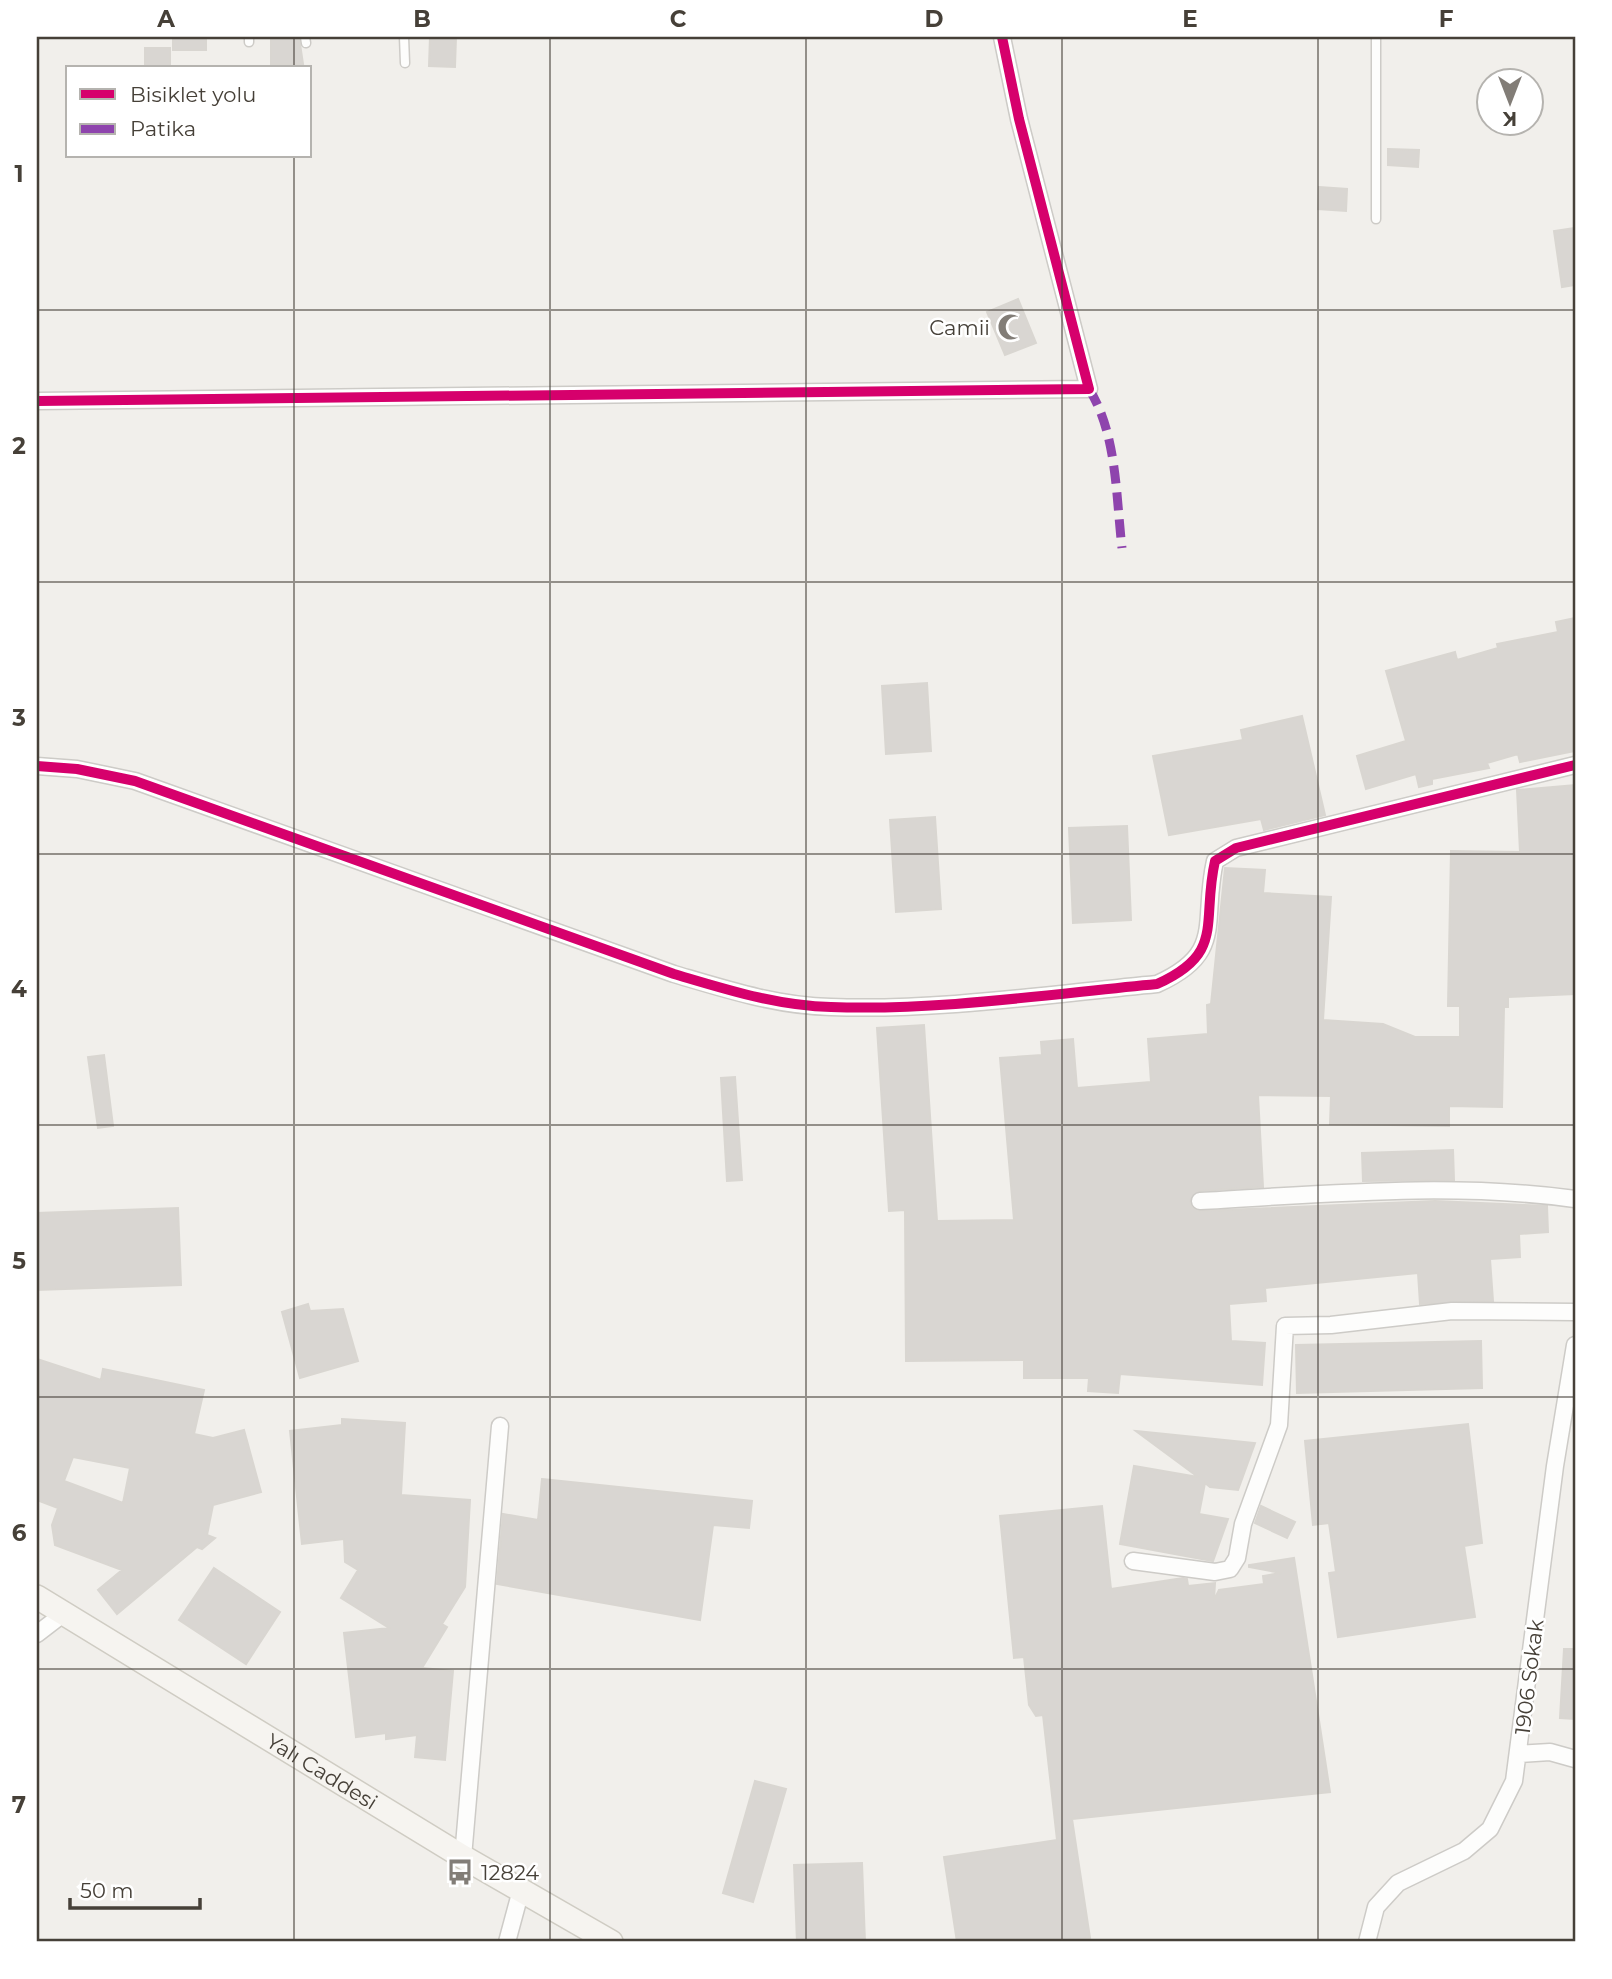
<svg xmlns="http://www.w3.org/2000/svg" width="1612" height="1979" viewBox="0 0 1612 1979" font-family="Montserrat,sans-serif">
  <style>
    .building { fill: #d9d6d2; stroke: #d9d6d1; stroke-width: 2; fill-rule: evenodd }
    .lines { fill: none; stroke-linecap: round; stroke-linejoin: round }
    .lane-casing { stroke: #cdcbc7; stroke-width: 11 }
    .street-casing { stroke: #cdcbc7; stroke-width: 19 }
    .secondary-casing { stroke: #cfccc3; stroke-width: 26 }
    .lane { stroke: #fdfdfc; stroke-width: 8 }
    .street { stroke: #fdfdfc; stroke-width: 16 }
    .secondary { stroke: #f6f4f0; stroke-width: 23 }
    .quiet { stroke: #8e44ad; stroke-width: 9; stroke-dasharray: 18 9; stroke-linecap: butt }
    .cycleway-casing { stroke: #fff; stroke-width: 15 }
    .cycleway { stroke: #d6006c; stroke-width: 10 }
    .grid { fill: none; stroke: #464038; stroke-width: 2; stroke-opacity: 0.55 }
    .labels { text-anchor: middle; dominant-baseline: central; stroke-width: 5; stroke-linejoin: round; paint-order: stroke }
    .poi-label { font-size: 21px; fill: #464038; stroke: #fff; text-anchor: end }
    .street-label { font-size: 21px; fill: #464038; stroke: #fff }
    .neatline { fill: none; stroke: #464038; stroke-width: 2.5 }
    .grid-label { font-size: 23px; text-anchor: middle; font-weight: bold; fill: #464038 }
  </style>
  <rect width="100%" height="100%" fill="#f1efeb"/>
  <path class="building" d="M 173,37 L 206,37 L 206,50 L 173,50 Z
    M 271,37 L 299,37 L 303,64 L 271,64 Z
    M 430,37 L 456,37 L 455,67 L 429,66 Z
    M 145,48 L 170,48 L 170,68 L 145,68 Z
    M 1388,149 L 1419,150 L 1418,167 L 1388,165 Z
    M 1319,187 L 1347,189 L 1346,211 L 1318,209 Z
    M 1575,228 L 1575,285 L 1562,287 L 1554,231 Z
    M 1018,299 L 1036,343 L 1005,355 L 987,312 Z
    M 1575,618 L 1575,751 L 1520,762 L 1518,754 L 1487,763 L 1489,768 L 1432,779 L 1432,784 L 1419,787 L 1416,774 L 1366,789 L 1357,756 L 1406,741 L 1386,671 L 1455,652 L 1457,660 L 1498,648 L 1497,644 L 1558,632 L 1556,622 Z
    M 927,683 L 931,751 L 886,754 L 882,686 Z
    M 1302,716 L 1325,815 L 1264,830 L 1261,819 L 1169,835 L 1153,756 L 1243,740 L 1241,730 Z
    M 1575,785 L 1575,994 L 1508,997 L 1508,1007 L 1504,1007 L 1502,1107 L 1449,1106 L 1449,1126 L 1330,1124 L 1331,1096 L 1258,1095 L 1263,1187 L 1199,1191 L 1190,1201 L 1192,1207 L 1201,1211 L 1435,1201 L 1547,1206 L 1548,1232 L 1519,1234 L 1520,1257 L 1490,1259 L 1493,1301 L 1420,1304 L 1418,1273 L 1265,1288 L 1266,1301 L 1229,1304 L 1231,1341 L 1265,1343 L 1262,1385 L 1120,1374 L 1118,1393 L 1088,1391 L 1089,1378 L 1024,1378 L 1024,1360 L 906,1361 L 905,1210 L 889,1211 L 877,1028 L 924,1025 L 937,1221 L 1014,1220 L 1000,1058 L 1042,1055 L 1041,1042 L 1073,1039 L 1077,1088 L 1151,1082 L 1148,1039 L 1208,1034 L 1207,1005 L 1211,1004 L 1225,868 L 1265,870 L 1263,893 L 1331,897 L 1323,1020 L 1383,1024 L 1415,1037 L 1460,1037 L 1460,1006 L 1448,1006 L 1451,851 L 1520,852 L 1517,790 Z
    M 935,817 L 941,909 L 896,912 L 890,820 Z
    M 1127,826 L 1131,920 L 1073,923 L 1069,828 Z
    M 104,1055 L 113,1126 L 98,1128 L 88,1057 Z
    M 735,1077 L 742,1180 L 727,1181 L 721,1078 Z
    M 1453,1150 L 1454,1180 L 1363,1181 L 1362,1153 Z
    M 178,1208 L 181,1285 L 37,1290 L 37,1213 Z
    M 308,1304 L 310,1311 L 343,1309 L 358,1361 L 300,1378 L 282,1312 Z
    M 1481,1341 L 1482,1388 L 1297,1393 L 1296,1345 Z
    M 37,1359 L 101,1380 L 103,1369 L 204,1390 L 194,1434 L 213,1438 L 244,1430 L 261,1492 L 213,1505 L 207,1535 L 215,1538 L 202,1549 L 197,1547 L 117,1614 L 98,1590 L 122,1570 L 55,1545 L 52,1525 L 58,1508 L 37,1500 ZM 73,1457 L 130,1468 L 123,1503 L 64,1481 Z
    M 342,1419 L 405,1423 L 401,1495 L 470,1500 L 465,1587 L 442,1624 L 447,1627 L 422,1668 L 453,1671 L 445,1760 L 415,1757 L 417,1735 L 386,1739 L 386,1733 L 356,1737 L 344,1633 L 389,1628 L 341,1598 L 358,1570 L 345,1562 L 344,1539 L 302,1544 L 290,1431 L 342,1425 Z
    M 1468,1424 L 1482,1543 L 1464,1546 L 1475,1617 L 1338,1637 L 1329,1573 L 1336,1572 L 1329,1523 L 1313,1525 L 1305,1441 Z
    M 1136,1431 L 1255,1443 L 1238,1490 L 1210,1487 L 1205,1483 L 1199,1514 L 1228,1519 L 1213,1561 L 1120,1544 L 1134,1466 L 1198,1477 Z
    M 542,1479 L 752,1501 L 749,1528 L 713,1525 L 700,1620 L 497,1584 L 503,1514 L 538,1520 Z
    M 1102,1506 L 1111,1589 L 1183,1578 L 1187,1579 L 1188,1586 L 1215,1583 L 1214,1600 L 1219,1590 L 1264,1584 L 1263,1576 L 1281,1573 L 1249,1567 L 1249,1565 L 1294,1558 L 1330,1792 L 1072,1819 L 1090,1938 L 1063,1942 L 957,1942 L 944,1857 L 1057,1840 L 1043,1715 L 1036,1716 L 1029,1705 L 1024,1657 L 1014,1658 L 1000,1516 Z
    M 1261,1506 L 1295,1522 L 1287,1538 L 1255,1523 Z
    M 214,1568 L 280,1612 L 246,1664 L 179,1620 Z
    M 1564,1649 L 1575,1649 L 1575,1719 L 1560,1718 Z
    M 755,1781 L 786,1789 L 753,1902 L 723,1893 Z
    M 862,1863 L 865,1942 L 797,1942 L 794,1865 Z"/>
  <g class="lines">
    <g class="lane-casing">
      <path id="lane" d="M 249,37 L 249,42
        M 305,37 L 306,43
        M 404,37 L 405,63
        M 1376,219 L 1376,37"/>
    </g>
    <g class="street-casing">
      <path id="street" d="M 37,401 L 1089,389 L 1019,119 L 1002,37
        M 37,766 L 77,769 L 135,781 L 674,974 C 725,989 777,1006 831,1007 C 937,1011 1051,994 1157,984 C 1226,953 1201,923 1215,861 L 1236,848 L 1575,765
        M 1200,1201 C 1326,1194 1451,1182 1575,1199
        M 1133,1561 L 1215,1572 L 1230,1569 L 1237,1558 L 1243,1524 L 1279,1425 L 1285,1326 L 1331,1325 L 1452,1311 L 1575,1312
        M 37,1634 L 63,1614
        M 1518,1754 L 1550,1752 L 1575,1759
        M 463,1857 L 500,1426
        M 507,1942 L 521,1890
        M 1367,1942 L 1376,1907 L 1398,1883 L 1464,1851 L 1490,1829 L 1514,1781 L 1555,1466 L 1575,1345"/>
    </g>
    <g class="secondary-casing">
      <g id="secondary">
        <path id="s1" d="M 37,1597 L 463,1857 L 611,1942"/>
      </g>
    </g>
    <use href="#lane" class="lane"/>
    <use href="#street" class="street"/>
    <use href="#secondary" class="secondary"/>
    <path class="quiet" d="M 1089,389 C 1117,433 1116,497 1122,548"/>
    <g class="cycleway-casing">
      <path id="cycleway" d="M 37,401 L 1089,389 L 1019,119 L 1002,37
        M 37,766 L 77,769 L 135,781 L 674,974 C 725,989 777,1006 831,1007 C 937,1011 1051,994 1157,984 C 1226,953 1201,923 1215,861 L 1236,848 L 1575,765"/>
    </g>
    <use href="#cycleway" class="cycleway"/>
  </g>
  <path class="grid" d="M 294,37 L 294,68M 550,37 L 550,1942M 806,37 L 806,1942M 1062,37 L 1062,1942M 1318,37 L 1318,1942M 294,156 L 294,1942M 37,310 L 1575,310M 37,582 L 1575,582M 37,854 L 1575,854M 37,1125 L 1575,1125M 37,1397 L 1575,1397M 37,1669 L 1575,1669"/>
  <defs>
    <g id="mosque-bare" transform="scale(2.1)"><path d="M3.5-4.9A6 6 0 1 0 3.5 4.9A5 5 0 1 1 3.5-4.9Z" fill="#827d77" stroke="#fff" stroke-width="2.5" paint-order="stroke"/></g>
    <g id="bus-bare" transform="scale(2.1)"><path d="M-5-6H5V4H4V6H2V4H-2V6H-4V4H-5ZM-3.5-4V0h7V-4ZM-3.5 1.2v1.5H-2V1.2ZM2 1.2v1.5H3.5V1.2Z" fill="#827d77" stroke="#fff" stroke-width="2.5" paint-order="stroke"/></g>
  </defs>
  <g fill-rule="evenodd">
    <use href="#mosque-bare" x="1011" y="327"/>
    <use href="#bus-bare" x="460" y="1872"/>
  </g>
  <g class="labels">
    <g class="poi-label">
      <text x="990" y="327">Camii</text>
      <text x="481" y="1872" text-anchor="start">12824</text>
    </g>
    <g class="street-label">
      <text transform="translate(1529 1677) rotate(-83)">1906 Sokak</text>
      <text stroke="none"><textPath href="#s1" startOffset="334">Yalı Caddesi</textPath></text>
    </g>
  </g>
  <rect width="1612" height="1979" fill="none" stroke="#ffffff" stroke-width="77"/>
  <rect x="66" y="66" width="245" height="91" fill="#ffffff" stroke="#b5b3af" stroke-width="2"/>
  <rect x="80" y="89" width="35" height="10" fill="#d6006c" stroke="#b5b3af" stroke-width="2"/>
  <text x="130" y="102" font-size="21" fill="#464038">Bisiklet yolu</text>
  <rect x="80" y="124" width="35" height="10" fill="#8e44ad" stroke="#b5b3af" stroke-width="2"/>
  <text x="130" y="136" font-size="21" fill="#464038">Patika</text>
  <g transform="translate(1510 102) rotate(180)"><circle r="33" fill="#ffffff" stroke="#b5b3af" stroke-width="2"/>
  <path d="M0-5L12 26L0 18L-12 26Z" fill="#827d77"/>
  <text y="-10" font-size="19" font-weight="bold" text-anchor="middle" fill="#464038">K</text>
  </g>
  <path d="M70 1898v10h130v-10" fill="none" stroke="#464038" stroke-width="3.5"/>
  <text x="80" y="1898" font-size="21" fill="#464038" stroke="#ffffff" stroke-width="5" paint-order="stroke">50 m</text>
  <rect x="38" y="38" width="1536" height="1902" class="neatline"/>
  <g class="grid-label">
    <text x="166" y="27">A</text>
    <text x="422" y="27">B</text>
    <text x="678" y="27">C</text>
    <text x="934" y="27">D</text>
    <text x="1190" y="27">E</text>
    <text x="1446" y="27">F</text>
    <text x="19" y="182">1</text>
    <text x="19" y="454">2</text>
    <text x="19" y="726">3</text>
    <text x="19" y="997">4</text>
    <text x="19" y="1269">5</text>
    <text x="19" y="1541">6</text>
    <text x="19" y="1813">7</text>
  </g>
</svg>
